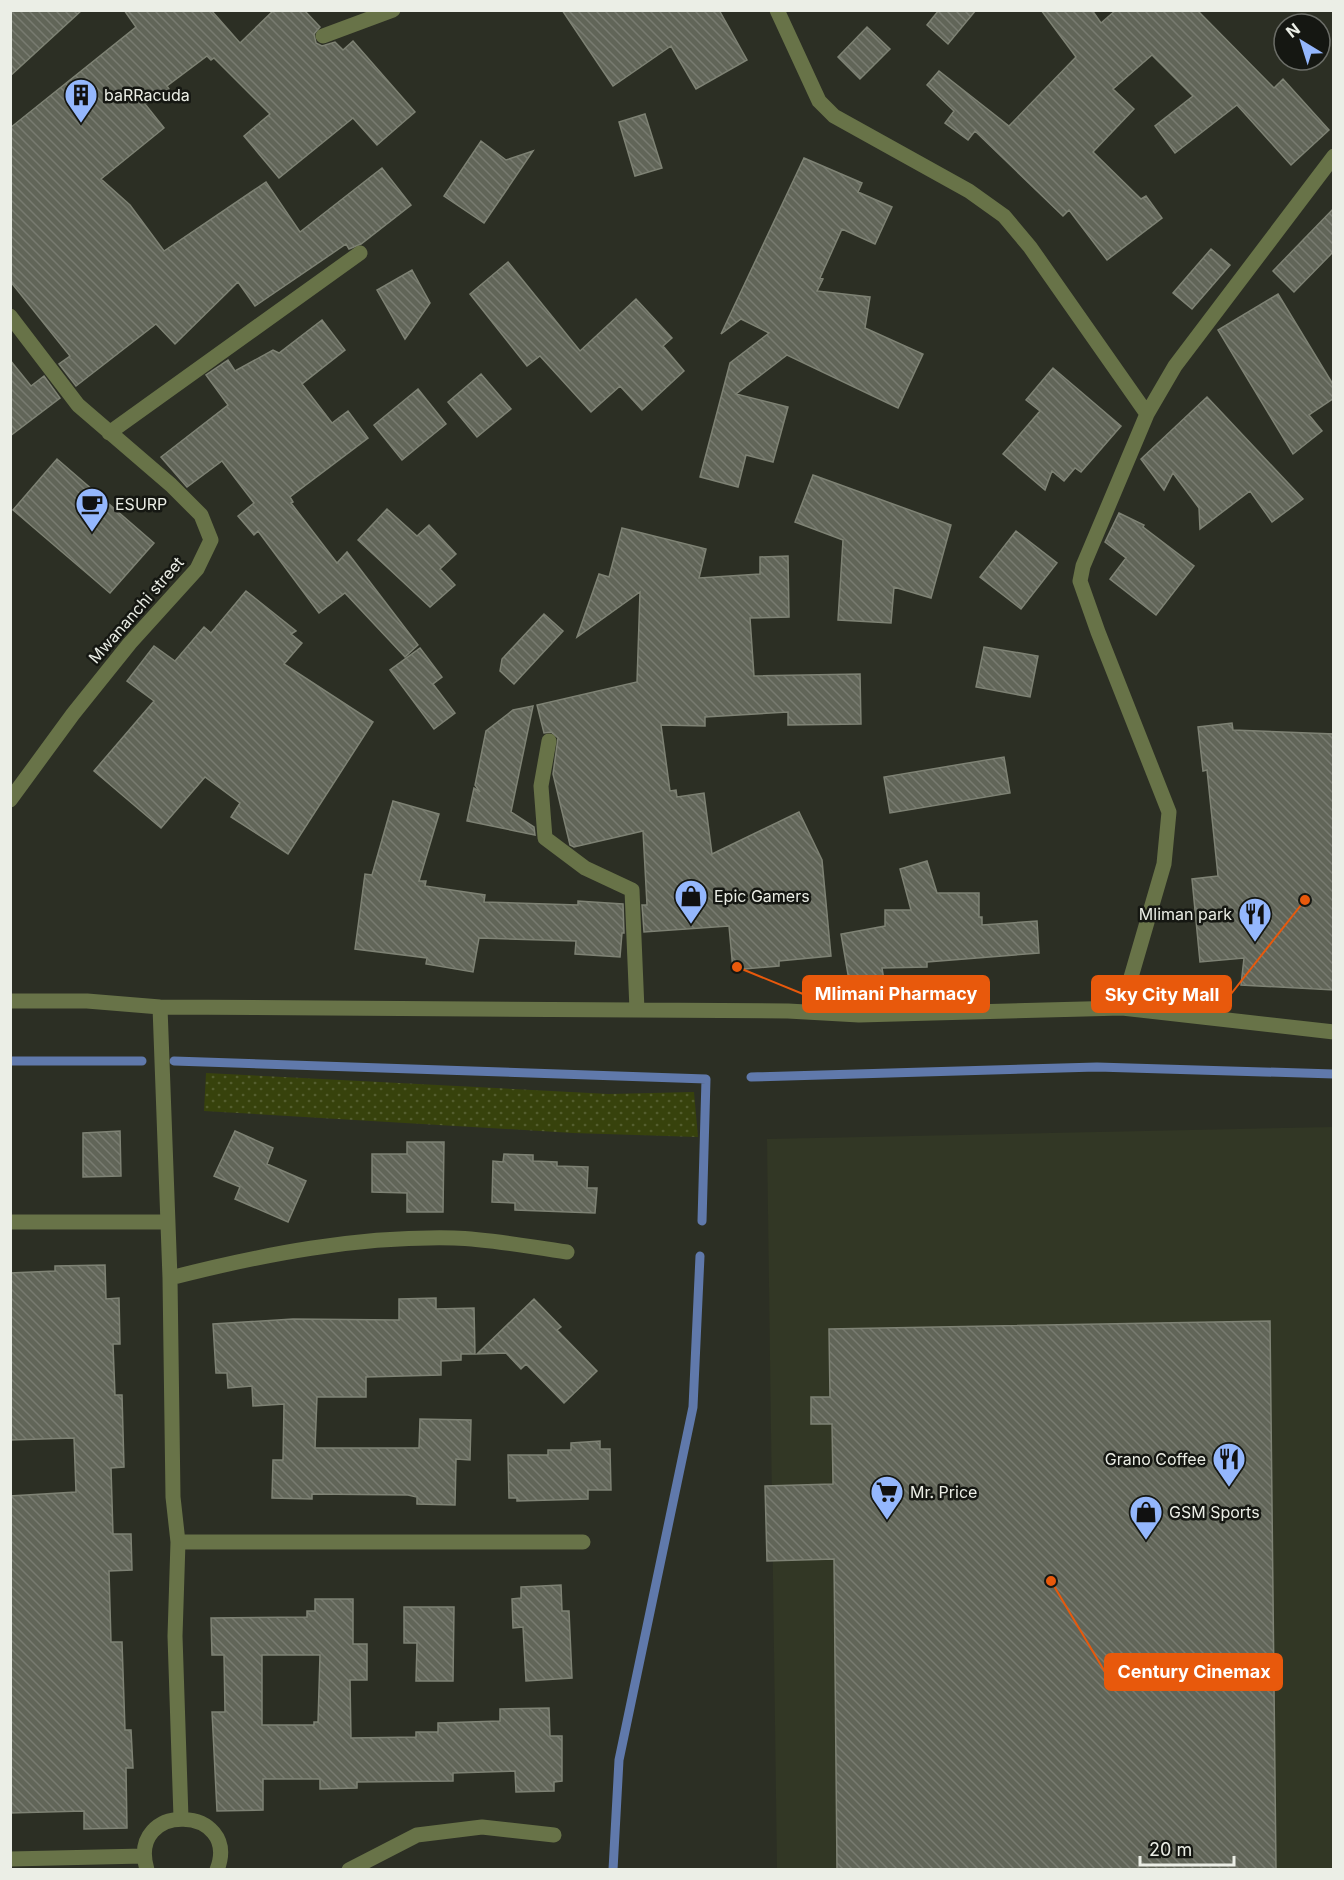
<svg xmlns="http://www.w3.org/2000/svg" width="1344" height="1880" viewBox="0 0 1344 1880" font-family="Inter,sans-serif">
  <style>
    .built { fill: #323725 }
    .garden { fill: url(#garden-dots) }
    .lines { fill: none; stroke-linecap: round; stroke-linejoin: round }
    .stream { stroke: #6079ab; stroke-width: 9 }
    .building { fill: url(#building-back-hatch); stroke: #7e8274; stroke-width: 1.5; fill-rule: evenodd }
    .minor { stroke: #687348; stroke-width: 15 }
    .labels { text-anchor: middle; dominant-baseline: central; stroke-width: 5; stroke-linejoin: round; paint-order: stroke }
    .poi-label { font-size: 16px; fill: #ebeee6; stroke: #151712; text-anchor: start }
    .street-label { font-size: 16px; fill: #ebeee6; stroke: #151712 }
    .leader { fill: none; stroke: #e8590c; stroke-width: 2 }
    .callout-dot { fill: #e8590c; stroke: #151712; stroke-width: 2 }
    .callout { fill: #e8590c; stroke: #e8590c; stroke-width: 2 }
    .callout-label { font-size: 18px; text-anchor: middle; font-weight: bold; fill: #fff }
  </style>
  <defs>
    <pattern id="garden-dots" width="8" height="8" patternUnits="userSpaceOnUse" patternTransform="scale(1.5)"><rect width="8" height="8" fill="#37420c"/><path d="M2 2h.1M6 6h.1" fill="none" stroke="#545e2f" stroke-width="1.8" stroke-linecap="round"/></pattern>
    <pattern id="building-back-hatch" width="6" height="6" patternUnits="userSpaceOnUse" patternTransform="scale(1.5)"><rect width="6" height="6" fill="#616558"/><path d="M-1 5l2 2M0 0l6 6M5-1l2 2" fill="none" stroke="#787b70"/></pattern>
  </defs>
  <rect width="100%" height="100%" fill="#2c2f24"/>
  <path class="built" d="M 1333,1127 L 1333,1869 L 777,1869 L 767,1139 Z"/>
  <path class="garden" d="M 206,1073 L 609,1094 L 694,1092 L 698,1137 L 573,1133 L 204,1111 Z"/>
  <g class="lines">
    <path class="stream" d="M 10,1061 L 142,1061
      M 174,1061 L 706,1079 L 702,1221
      M 751,1077 L 1097,1067 L 1334,1074
      M 613,1870 L 619,1760 L 693,1407 L 700,1256"/>
  </g>
  <path class="building" d="M 10,10 L 82,10 L 10,76 Z
    M 124,10 L 211,10 L 240,43 L 274,10 L 304,10 L 320,27 L 314,34 L 316,43 L 322,46 L 335,42 L 343,50 L 353,41 L 415,112 L 377,145 L 353,118 L 279,178 L 244,136 L 270,114 L 214,58 L 211,60 L 207,56 L 167,86 L 169,89 L 145,104 L 164,128 L 101,179 L 130,205 L 164,251 L 266,182 L 300,232 L 382,168 L 411,205 L 361,244 L 349,249 L 346,244 L 255,306 L 238,282 L 175,344 L 156,324 L 76,386 L 59,364 L 70,356 L 10,281 L 10,128 L 136,27 Z
    M 562,10 L 719,10 L 747,60 L 696,89 L 671,46 L 613,86 Z
    M 939,10 L 976,10 L 948,44 L 927,25 Z
    M 1041,10 L 1092,10 L 1101,23 L 1116,10 L 1197,10 L 1274,88 L 1283,79 L 1329,130 L 1291,165 L 1237,105 L 1175,153 L 1155,126 L 1193,96 L 1152,55 L 1113,89 L 1134,109 L 1093,152 L 1141,199 L 1146,196 L 1162,218 L 1107,260 L 1069,210 L 1063,216 L 975,131 L 968,140 L 945,123 L 954,111 L 927,85 L 939,71 L 1009,126 L 1076,57 Z
    M 867,27 L 890,49 L 860,79 L 838,57 Z
    M 645,114 L 662,168 L 635,176 L 619,122 Z
    M 481,141 L 506,160 L 533,151 L 484,223 L 444,196 Z
    M 804,158 L 862,183 L 858,192 L 892,207 L 875,244 L 842,229 L 820,278 L 823,279 L 817,291 L 870,297 L 865,328 L 923,354 L 898,408 L 787,355 L 736,394 L 788,407 L 773,462 L 746,455 L 738,487 L 700,477 L 730,363 L 769,333 L 741,319 L 721,334 Z
    M 1334,208 L 1334,251 L 1294,292 L 1273,271 Z
    M 1211,249 L 1230,265 L 1192,309 L 1173,293 Z
    M 508,262 L 580,351 L 636,299 L 672,338 L 663,346 L 684,371 L 642,410 L 620,386 L 591,412 L 540,356 L 527,366 L 470,294 Z
    M 412,270 L 430,303 L 405,339 L 377,290 Z
    M 1278,294 L 1334,386 L 1334,398 L 1309,415 L 1322,431 L 1293,454 L 1218,330 Z
    M 322,320 L 345,350 L 302,384 L 332,423 L 348,411 L 368,438 L 290,497 L 293,502 L 291,503 L 337,563 L 347,552 L 418,645 L 405,657 L 345,593 L 319,613 L 258,531 L 254,535 L 238,516 L 254,503 L 222,461 L 187,487 L 161,457 L 228,405 L 206,375 L 228,360 L 235,371 L 273,350 L 279,353 Z
    M 10,360 L 31,386 L 44,376 L 60,398 L 10,436 Z
    M 1053,368 L 1121,426 L 1081,472 L 1075,468 L 1064,481 L 1052,471 L 1045,490 L 1003,454 L 1040,411 L 1026,400 Z
    M 481,374 L 511,409 L 477,437 L 448,402 Z
    M 418,389 L 446,424 L 402,460 L 374,425 Z
    M 1207,397 L 1303,499 L 1272,522 L 1250,491 L 1200,529 L 1199,508 L 1173,473 L 1164,490 L 1141,459 Z
    M 57,459 L 154,543 L 110,593 L 13,510 Z
    M 813,475 L 951,525 L 931,598 L 894,587 L 891,623 L 838,620 L 843,540 L 795,522 Z
    M 387,509 L 417,536 L 429,525 L 456,554 L 440,569 L 455,585 L 430,607 L 358,540 Z
    M 1119,513 L 1144,525 L 1143,527 L 1194,566 L 1156,615 L 1110,579 L 1126,558 L 1105,542 Z
    M 622,528 L 706,549 L 699,578 L 760,574 L 760,557 L 788,556 L 789,617 L 750,618 L 754,676 L 860,674 L 861,724 L 788,725 L 788,712 L 705,717 L 705,726 L 661,725 L 670,791 L 676,790 L 677,797 L 704,793 L 712,854 L 799,812 L 822,860 L 831,956 L 779,961 L 779,966 L 733,970 L 729,926 L 644,932 L 642,905 L 647,905 L 643,831 L 574,847 L 570,845 L 553,774 L 558,738 L 551,732 L 544,733 L 537,705 L 637,682 L 640,592 L 577,637 L 599,574 L 609,577 Z
    M 1016,531 L 1057,563 L 1021,609 L 980,577 Z
    M 246,591 L 296,631 L 291,634 L 302,643 L 284,664 L 373,722 L 288,854 L 231,817 L 240,803 L 205,777 L 161,828 L 94,771 L 154,701 L 127,681 L 154,646 L 175,661 L 204,627 L 211,633 Z
    M 544,614 L 563,631 L 514,684 L 500,671 L 502,659 Z
    M 984,647 L 1038,656 L 1030,697 L 976,687 Z
    M 420,648 L 442,677 L 433,684 L 455,713 L 434,729 L 390,670 Z
    M 533,706 L 511,812 L 534,827 L 535,835 L 467,821 L 474,788 L 480,792 L 475,785 L 486,731 L 513,710 Z
    M 1232,723 L 1233,730 L 1334,734 L 1334,990 L 1241,985 L 1244,958 L 1200,962 L 1192,879 L 1218,876 L 1207,770 L 1203,771 L 1198,727 Z
    M 1004,757 L 1010,793 L 890,813 L 884,777 Z
    M 393,801 L 439,814 L 419,881 L 426,881 L 425,886 L 485,895 L 484,902 L 578,905 L 578,901 L 623,904 L 624,933 L 622,933 L 620,957 L 575,954 L 576,941 L 479,938 L 473,972 L 426,964 L 427,958 L 355,949 L 365,874 L 372,875 Z
    M 927,861 L 937,893 L 979,893 L 979,917 L 982,917 L 982,925 L 1037,921 L 1039,953 L 927,962 L 927,967 L 882,968 L 885,986 L 851,992 L 841,934 L 885,926 L 885,910 L 911,910 L 900,869 Z
    M 120,1131 L 121,1176 L 83,1177 L 83,1133 Z
    M 235,1131 L 273,1148 L 267,1164 L 306,1181 L 288,1222 L 235,1199 L 240,1187 L 214,1176 Z
    M 407,1142 L 444,1142 L 443,1212 L 407,1212 L 407,1193 L 372,1192 L 372,1154 L 407,1154 Z
    M 504,1154 L 533,1155 L 533,1161 L 557,1162 L 557,1166 L 588,1167 L 587,1188 L 597,1188 L 595,1213 L 515,1210 L 515,1203 L 492,1202 L 493,1161 L 503,1162 Z
    M 105,1265 L 106,1299 L 119,1298 L 120,1344 L 113,1344 L 115,1395 L 122,1395 L 124,1467 L 111,1468 L 113,1534 L 131,1534 L 132,1570 L 109,1571 L 111,1642 L 122,1642 L 125,1730 L 131,1730 L 133,1768 L 126,1768 L 127,1828 L 84,1829 L 84,1811 L 10,1813 L 10,1496 L 76,1492 L 74,1438 L 10,1440 L 10,1273 L 55,1271 L 55,1266 Z
    M 436,1298 L 436,1309 L 474,1308 L 475,1354 L 461,1354 L 461,1360 L 441,1361 L 441,1375 L 366,1377 L 366,1397 L 317,1397 L 315,1448 L 419,1448 L 420,1419 L 471,1420 L 470,1460 L 456,1459 L 455,1505 L 417,1504 L 417,1497 L 408,1495 L 312,1494 L 312,1499 L 272,1498 L 273,1460 L 283,1460 L 284,1404 L 253,1406 L 252,1386 L 228,1388 L 227,1373 L 216,1373 L 213,1324 L 293,1319 L 399,1320 L 399,1299 Z
    M 534,1299 L 561,1327 L 557,1330 L 597,1371 L 564,1403 L 526,1364 L 521,1369 L 506,1353 L 477,1354 Z
    M 1270,1321 L 1276,1869 L 837,1869 L 834,1559 L 767,1561 L 765,1486 L 833,1484 L 832,1424 L 811,1424 L 811,1397 L 830,1397 L 829,1329 Z
    M 600,1441 L 600,1449 L 610,1449 L 611,1490 L 588,1490 L 588,1499 L 517,1501 L 517,1498 L 509,1498 L 508,1455 L 548,1455 L 548,1450 L 571,1450 L 571,1443 Z
    M 561,1585 L 562,1611 L 569,1611 L 572,1678 L 526,1681 L 523,1627 L 513,1628 L 512,1599 L 521,1598 L 521,1587 Z
    M 315,1599 L 353,1599 L 353,1644 L 367,1644 L 367,1680 L 350,1680 L 351,1738 L 416,1737 L 416,1732 L 438,1732 L 438,1723 L 500,1721 L 500,1709 L 549,1708 L 550,1736 L 562,1736 L 562,1781 L 554,1782 L 554,1791 L 516,1792 L 515,1771 L 453,1773 L 453,1781 L 357,1782 L 357,1788 L 320,1789 L 320,1779 L 263,1779 L 263,1810 L 217,1811 L 212,1712 L 225,1712 L 224,1655 L 212,1655 L 211,1618 L 307,1617 L 307,1611 L 315,1611 ZM 262,1655 L 320,1655 L 318,1722 L 314,1722 L 314,1725 L 262,1725 Z
    M 404,1607 L 454,1607 L 453,1681 L 416,1681 L 417,1643 L 404,1643 Z"/>
  <g class="lines">
    <path class="minor" d="M 777,10 L 819,101 L 834,116 L 969,191 L 1004,216 L 1030,247 L 1147,414
      M 323,36 L 393,10
      M 10,316 L 78,405 L 171,485 L 201,515 L 211,540 L 197,569 L 130,643 L 73,714 L 10,800
      M 109,433 L 360,253
      M 549,741 L 541,786 L 545,838 L 585,868 L 632,890 L 637,1010
      M 10,1001 L 87,1001 L 160,1007 L 788,1011 L 859,1015 L 1122,1008 L 1334,1032
      M 160,1007 L 170,1278 L 173,1497 L 178,1542 L 175,1636 L 181,1818
      M 1122,1008 L 1164,864 L 1169,812 L 1098,632 L 1080,581 L 1083,566 L 1147,414 L 1175,366 L 1334,156
      M 10,1222 L 167,1222
      M 170,1278 C 264,1254 357,1236 454,1238 C 491,1239 530,1247 567,1252
      M 178,1542 L 583,1542
      M 10,1859 L 144,1856
      M 147,1870 C 126,1800 242,1805 217,1870
      M 349,1870 L 417,1835 L 482,1827 L 554,1835"/>
  </g>
  <defs>
    <g id="building-pin" transform="scale(1.725)"><path d="M0 17L-7.5 6A9.5 9.5 0 1 1 7.5 6Z" fill="#94b7fd" stroke="#151712"/><path d="M-4-6H4V6H1V3H-1V6H-4ZM-2.5-4.3h1.7v1.8h-1.7ZM.8-4.3h1.7v1.8H.8ZM-2.5-1h1.7V.8h-1.7ZM.8-1h1.7V.8H.8Z" fill="#111"/></g>
    <g id="cafe-pin" transform="scale(1.725)"><path d="M0 17L-7.5 6A9.5 9.5 0 1 1 7.5 6Z" fill="#94b7fd" stroke="#151712"/><path d="M-5.5-4.5H6V0H3Q3 3.5 0 3.5H-2.5Q-5.5 3.5-5.5 0ZM3-3.2v2h1.7v-2ZM-6 4.5H4V6H-6Z" fill="#111"/></g>
    <g id="shop-pin" transform="scale(1.725)"><path d="M0 17L-7.5 6A9.5 9.5 0 1 1 7.5 6Z" fill="#94b7fd" stroke="#151712"/><path d="M-5-2.5h2.3a2.7 3.5 0 0 1 5.4 0H5L5.5 6h-11ZM-1.5-2.5h3a1.5 2.3 0 0 0-3 0Z" fill="#111"/></g>
    <g id="restaurant-pin" transform="scale(1.725)"><path d="M0 17L-7.5 6A9.5 9.5 0 1 1 7.5 6Z" fill="#94b7fd" stroke="#151712"/><path d="M-5-6h1v4h1v-4h1v4h1v-4h1v5L-1.5 .5V6h-2V.5L-5-1ZM5-6V6H3V1.5H1.5Q1.5-4 5-6Z" fill="#111"/></g>
    <g id="supermarket-pin" transform="scale(1.725)"><path d="M0 17L-7.5 6A9.5 9.5 0 1 1 7.5 6Z" fill="#94b7fd" stroke="#151712"/><path d="M-6-5.5h2.5l.6 2H6L4.5 2H-2.5L-4.4-4H-6ZM-1.5 3.2a1.3 1.3 0 1 0 .1 0ZM3 3.2a1.3 1.3 0 1 0 .1 0Z" fill="#111"/></g>
  </defs>
  <g fill-rule="evenodd">
    <use href="#building-pin" x="81" y="95"/>
    <use href="#cafe-pin" x="92" y="504"/>
    <use href="#shop-pin" x="691" y="896"/>
    <use href="#restaurant-pin" x="1255" y="914"/>
    <use href="#restaurant-pin" x="1229" y="1459"/>
    <use href="#supermarket-pin" x="887" y="1492"/>
    <use href="#shop-pin" x="1146" y="1512"/>
  </g>
  <g class="labels">
    <g class="poi-label">
      <text x="104" y="95">baRRacuda</text>
      <text x="115" y="504">ESURP</text>
      <text x="714" y="896">Epic Gamers</text>
      <text x="1232" y="914" text-anchor="end">Mliman park</text>
      <text x="1206" y="1459" text-anchor="end">Grano Coffee</text>
      <text x="910" y="1492">Mr. Price</text>
      <text x="1169" y="1512">GSM Sports</text>
    </g>
    <g class="street-label">
      <text transform="translate(136 610) rotate(-49)">Mwananchi street</text>
    </g>
  </g>
  <path class="leader" d="M737 967L803 994M1305 900L1231 994M1051 1581L1105 1672"/>
  <g class="callout-dot">
    <circle cx="737" cy="967" r="6"/>
    <circle cx="1305" cy="900" r="6"/>
    <circle cx="1051" cy="1581" r="6"/>
  </g>
  <g class="callout">
    <rect x="803" y="976" width="186" height="36" rx="6"/>
    <rect x="1092" y="976" width="139" height="36" rx="6"/>
    <rect x="1105" y="1654" width="177" height="36" rx="6"/>
  </g>
  <g class="callout-label">
    <text x="896" y="1000">Mlimani Pharmacy</text>
    <text x="1162" y="1001">Sky City Mall</text>
    <text x="1194" y="1678">Century Cinemax</text>
  </g>
  <rect width="1344" height="1880" fill="none" stroke="#ebeee6" stroke-width="24"/>
  <g transform="translate(1302 42) rotate(322)"><circle r="28" fill="#151712" stroke="#6b6d67" stroke-width="1.5"/>
  <path d="M0-4.5L10 22L0 15L-10 22Z" fill="#94b7fd"/>
  <text y="-9" font-size="16" font-weight="bold" text-anchor="middle" fill="#ebeee6">N</text>
  </g>
  <path d="M1140 1856v9h94v-9" fill="none" stroke="#ebeee6" stroke-width="3"/>
  <text x="1149" y="1856" font-size="18" fill="#ebeee6" stroke="#151712" stroke-width="4.5" paint-order="stroke">20 m</text>
</svg>
